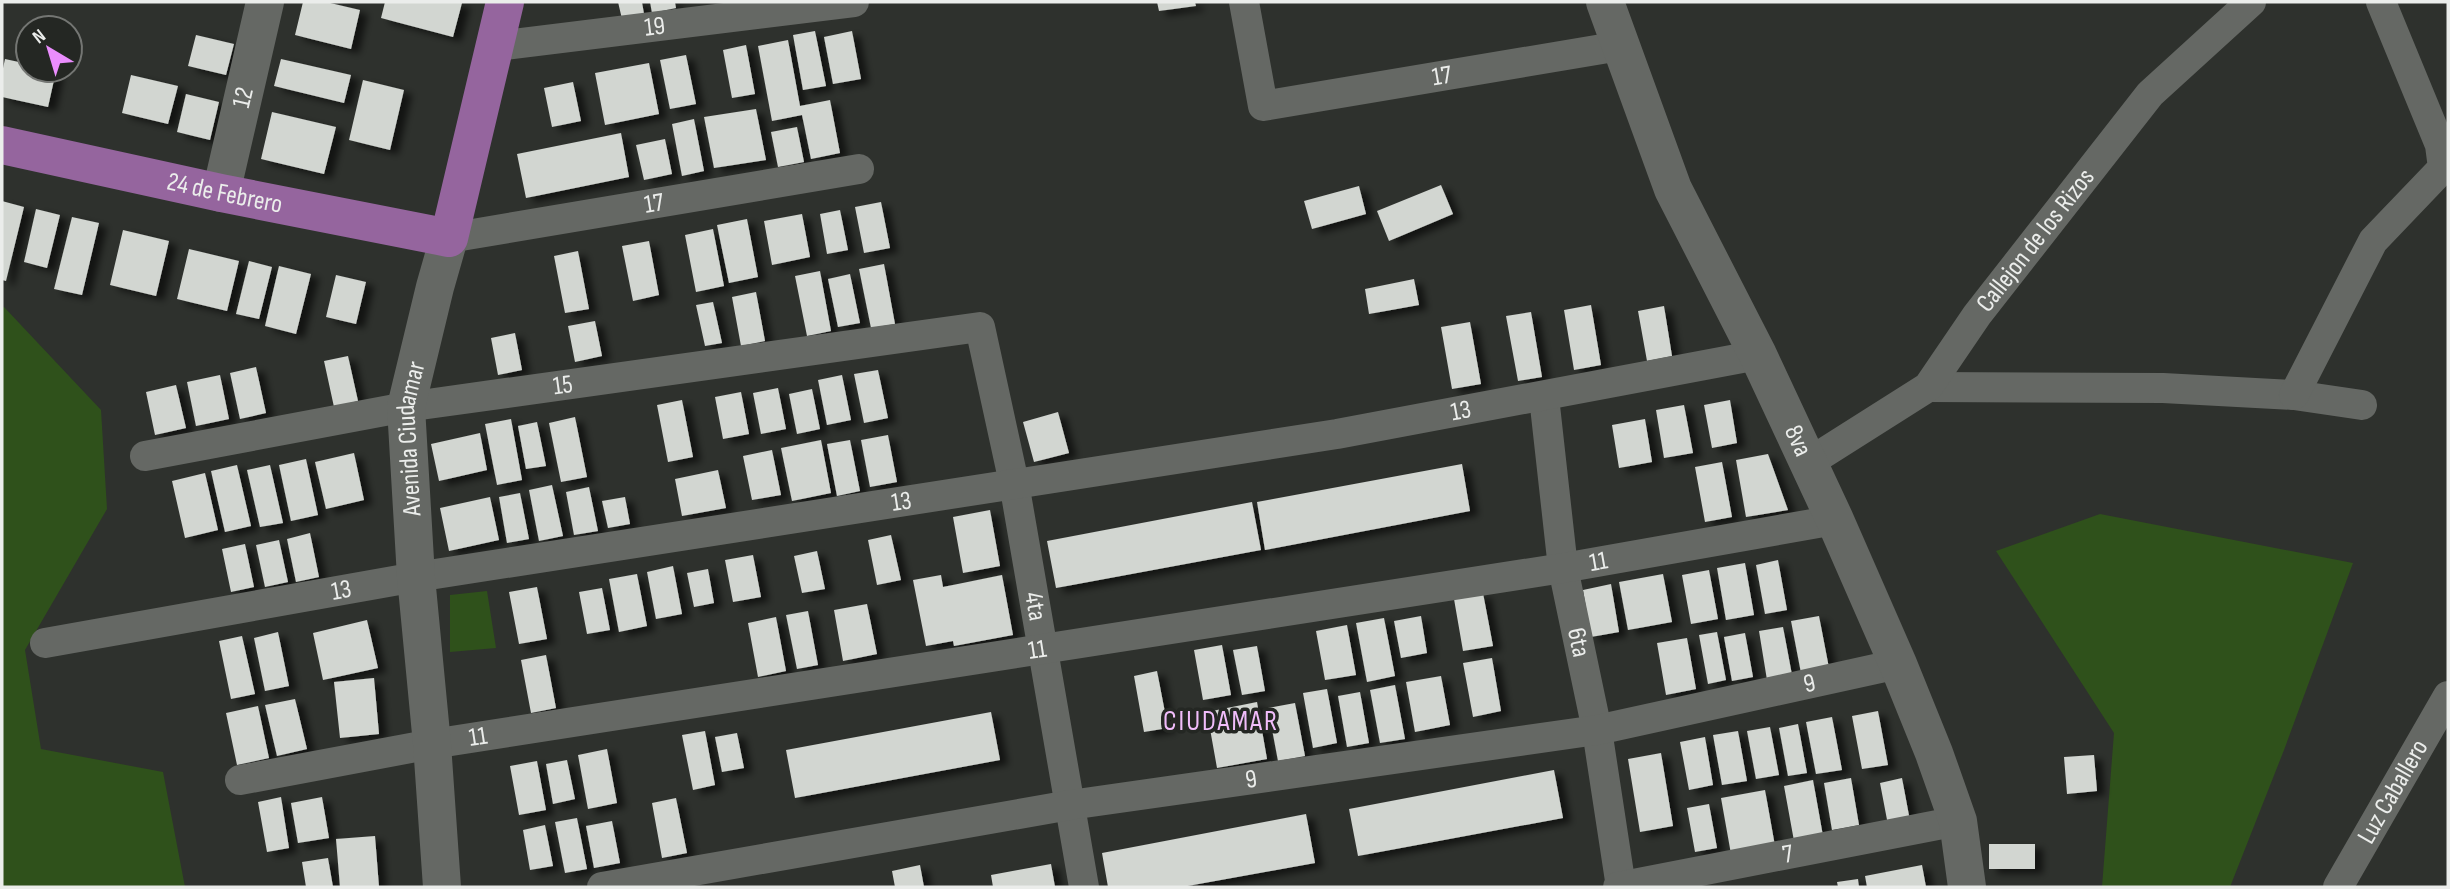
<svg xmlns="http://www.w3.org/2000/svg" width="2450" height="889" viewBox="0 0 2450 889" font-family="'Sofia Sans Condensed',sans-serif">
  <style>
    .green { fill: #2f511b }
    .building { fill: #d2d6d1; filter: url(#shadow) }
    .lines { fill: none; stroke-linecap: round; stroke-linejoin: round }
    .street { stroke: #656864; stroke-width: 30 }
    .secondary { stroke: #656864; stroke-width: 38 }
    .primary { stroke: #95659e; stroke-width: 38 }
    .labels { text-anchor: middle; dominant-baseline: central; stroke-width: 7; stroke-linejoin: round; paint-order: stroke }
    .street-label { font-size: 26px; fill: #ebedeb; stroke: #242723 }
    .neighbourhood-label { font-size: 28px; letter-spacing: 2px; fill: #f1bdfb; stroke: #242723 }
  </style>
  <defs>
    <filter id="shadow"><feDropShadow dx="8" dy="4.5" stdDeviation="3.5" flood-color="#0009"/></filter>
  </defs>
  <rect width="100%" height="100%" fill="#2e312d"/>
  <path class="green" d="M 4,307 L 101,410 L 107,509 L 25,650 L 41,749 L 163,772 L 185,887 L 2,887 L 2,308 Z
    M 2100,514 L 2353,563 L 2284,750 L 2230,887 L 2102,887 L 2114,733 L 1996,551 Z
    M 487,591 L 496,648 L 450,652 L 450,595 Z"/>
  <path class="building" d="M 303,2 L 326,2 L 360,10 L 351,49 L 295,35 Z
    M 385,2 L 457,2 L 462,3 L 453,37 L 381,18 Z
    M 618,2 L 642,2 L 644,14 L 622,19 Z
    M 650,2 L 675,2 L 676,8 L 652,13 Z
    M 1157,2 L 1195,2 L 1196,6 L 1159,11 Z
    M 815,31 L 826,86 L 803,90 L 793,35 Z
    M 852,31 L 861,79 L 833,84 L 824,37 Z
    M 196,35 L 234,44 L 226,75 L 188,66 Z
    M 788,40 L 800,106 L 830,100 L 840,153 L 811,159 L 802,115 L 772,121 L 758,46 Z
    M 746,45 L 755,94 L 732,98 L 723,50 Z
    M 686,55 L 696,104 L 670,109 L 660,60 Z
    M 5,59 L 28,64 L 28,70 L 56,71 L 48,107 L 2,97 L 2,73 Z
    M 281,59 L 351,75 L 344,103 L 274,86 Z
    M 649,63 L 659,114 L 605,125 L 595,73 Z
    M 131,75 L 178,86 L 168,124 L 122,113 Z
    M 363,80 L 404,90 L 390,150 L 349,140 Z
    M 573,82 L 581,121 L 552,127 L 544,88 Z
    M 186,94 L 219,102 L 210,140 L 177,132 Z
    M 756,109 L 766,160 L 714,168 L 704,117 Z
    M 272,112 L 336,127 L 324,174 L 261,159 Z
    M 694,119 L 704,171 L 682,176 L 672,124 Z
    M 797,127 L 804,162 L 778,167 L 771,132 Z
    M 621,133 L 629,177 L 526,198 L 517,154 Z
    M 665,139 L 672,174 L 644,180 L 636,145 Z
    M 1441,185 L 1453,214 L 1389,241 L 1377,211 Z
    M 1359,186 L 1366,214 L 1312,229 L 1304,201 Z
    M 2,201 L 24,207 L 6,281 L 2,280 Z
    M 881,202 L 890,248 L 864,253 L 855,207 Z
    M 36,209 L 60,215 L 47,268 L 24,262 Z
    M 840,210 L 848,250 L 827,254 L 820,214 Z
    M 802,214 L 810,257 L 772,265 L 764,221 Z
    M 72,217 L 99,223 L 82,295 L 54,289 Z
    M 747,219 L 758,277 L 729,283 L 717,225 Z
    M 713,229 L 724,286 L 696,292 L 685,235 Z
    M 123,230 L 169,241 L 156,296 L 110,285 Z
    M 649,241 L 659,295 L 633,301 L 622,246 Z
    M 189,249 L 239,261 L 227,311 L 177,299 Z
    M 578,251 L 589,309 L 565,313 L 554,256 Z
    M 249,261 L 272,267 L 259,319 L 236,314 Z
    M 884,264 L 895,324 L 871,328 L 859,269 Z
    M 279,266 L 311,274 L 296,334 L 265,326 Z
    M 820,271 L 831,331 L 807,336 L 795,276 Z
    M 850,274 L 860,323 L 838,327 L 828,279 Z
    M 336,275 L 366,282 L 356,324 L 326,317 Z
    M 1414,279 L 1419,305 L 1369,314 L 1365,289 Z
    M 756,292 L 765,341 L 741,346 L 732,297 Z
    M 713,302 L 722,343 L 705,346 L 696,305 Z
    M 1591,305 L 1601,365 L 1574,370 L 1564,310 Z
    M 1664,306 L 1672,356 L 1647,361 L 1638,311 Z
    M 1531,312 L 1542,377 L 1518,381 L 1506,316 Z
    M 595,321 L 602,356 L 575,362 L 568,326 Z
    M 1470,322 L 1481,384 L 1452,389 L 1441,327 Z
    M 515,333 L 522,370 L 498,375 L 491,338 Z
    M 348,356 L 358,401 L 334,407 L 324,361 Z
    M 256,367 L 266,413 L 240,419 L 230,373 Z
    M 878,370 L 888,418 L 864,423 L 854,374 Z
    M 220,375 L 229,419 L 196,426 L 187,382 Z
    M 842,375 L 851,420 L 827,425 L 818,380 Z
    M 176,385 L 186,428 L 155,435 L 146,392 Z
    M 778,388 L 786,429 L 761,434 L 753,393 Z
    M 812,389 L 820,429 L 797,434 L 789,394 Z
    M 741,392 L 749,434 L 723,439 L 715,397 Z
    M 682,400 L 693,457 L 668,462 L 657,405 Z
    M 1730,400 L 1737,443 L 1712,448 L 1704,405 Z
    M 1684,405 L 1693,453 L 1664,458 L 1656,410 Z
    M 1058,412 L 1069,453 L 1034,462 L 1023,422 Z
    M 575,417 L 587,477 L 561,482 L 549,423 Z
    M 511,419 L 522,480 L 497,485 L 485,424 Z
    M 1645,419 L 1652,462 L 1619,468 L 1612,425 Z
    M 537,422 L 546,466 L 526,469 L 518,426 Z
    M 480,433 L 487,470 L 439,481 L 431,444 Z
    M 888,435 L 897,482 L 870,487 L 861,440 Z
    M 821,440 L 831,493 L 792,501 L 781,448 Z
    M 850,440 L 860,491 L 837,496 L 827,444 Z
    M 772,450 L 781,495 L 752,500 L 743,456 Z
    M 354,453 L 364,500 L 326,509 L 315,462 Z
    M 1768,454 L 1788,510 L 1746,517 L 1736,460 Z
    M 306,459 L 318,515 L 291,521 L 279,465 Z
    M 1722,462 L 1732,517 L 1705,522 L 1695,467 Z
    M 1462,464 L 1470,511 L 1265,550 L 1257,502 Z
    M 237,465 L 251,526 L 225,532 L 211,471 Z
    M 270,465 L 283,523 L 260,527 L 247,470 Z
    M 718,470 L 726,508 L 682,516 L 675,479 Z
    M 205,473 L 218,530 L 185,538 L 172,481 Z
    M 552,485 L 563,536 L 539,541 L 529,490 Z
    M 589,487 L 598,531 L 574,535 L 566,492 Z
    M 520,493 L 529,539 L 507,543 L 499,497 Z
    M 490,497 L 499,540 L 449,551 L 440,508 Z
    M 625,497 L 630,524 L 608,528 L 602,501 Z
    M 1252,502 L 1261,550 L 1056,588 L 1047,541 Z
    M 990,510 L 1000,566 L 963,573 L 953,517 Z
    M 310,533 L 319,577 L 296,582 L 287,539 Z
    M 891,535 L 901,580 L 877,585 L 868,540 Z
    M 279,540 L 288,582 L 265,587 L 256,545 Z
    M 245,544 L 254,587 L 231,592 L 222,549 Z
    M 817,551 L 825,589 L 802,593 L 794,556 Z
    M 753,555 L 761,597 L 733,602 L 725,560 Z
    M 1778,560 L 1787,610 L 1765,614 L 1756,565 Z
    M 1745,563 L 1754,615 L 1726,620 L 1717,568 Z
    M 673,566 L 682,614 L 656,619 L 647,572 Z
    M 708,569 L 714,603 L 694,607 L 687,573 Z
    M 1709,570 L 1718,619 L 1691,624 L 1682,575 Z
    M 637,574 L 647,626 L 619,632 L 609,579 Z
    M 1663,574 L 1672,622 L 1628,630 L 1619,582 Z
    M 941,575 L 943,587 L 1002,575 L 1013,635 L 954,646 L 953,641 L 926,646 L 913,580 Z
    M 1611,584 L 1619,632 L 1591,637 L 1583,590 Z
    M 537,587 L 547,639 L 519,644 L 509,592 Z
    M 602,588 L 610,630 L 587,634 L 579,592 Z
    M 1483,593 L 1493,646 L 1463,651 L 1454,599 Z
    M 867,604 L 877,654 L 843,661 L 834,610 Z
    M 808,611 L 818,665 L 797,669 L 786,615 Z
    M 1421,616 L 1427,653 L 1401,658 L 1394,621 Z
    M 1819,616 L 1829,668 L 1801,673 L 1791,621 Z
    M 776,617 L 786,671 L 758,677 L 748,623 Z
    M 1384,618 L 1395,676 L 1367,682 L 1356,623 Z
    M 367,620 L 378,668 L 323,680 L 313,633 Z
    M 1347,625 L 1356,675 L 1325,680 L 1316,631 Z
    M 1783,627 L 1792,675 L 1767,680 L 1759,631 Z
    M 278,632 L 289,686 L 265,691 L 254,638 Z
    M 1717,632 L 1726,680 L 1708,684 L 1699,635 Z
    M 1745,633 L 1753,677 L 1732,681 L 1724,637 Z
    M 242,636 L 255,694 L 231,699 L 219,641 Z
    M 1687,638 L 1696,689 L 1666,695 L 1657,643 Z
    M 1222,645 L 1231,695 L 1203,700 L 1194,650 Z
    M 1257,646 L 1265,691 L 1242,695 L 1233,650 Z
    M 546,655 L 556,708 L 531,713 L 521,660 Z
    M 1492,658 L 1501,711 L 1473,717 L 1463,663 Z
    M 1157,671 L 1168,728 L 1144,732 L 1134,676 Z
    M 1441,676 L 1450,725 L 1415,732 L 1406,682 Z
    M 374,678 L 379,734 L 340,738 L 334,682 Z
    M 1395,685 L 1405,739 L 1380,743 L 1370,690 Z
    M 1327,689 L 1337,743 L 1313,748 L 1303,693 Z
    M 1360,692 L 1369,743 L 1347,747 L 1338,696 Z
    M 295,699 L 307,749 L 277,756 L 265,705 Z
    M 1257,702 L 1267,759 L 1217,768 L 1207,712 Z
    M 1295,703 L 1305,756 L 1278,761 L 1268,708 Z
    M 258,706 L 269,758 L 237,765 L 226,713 Z
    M 1878,711 L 1888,765 L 1862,769 L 1852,716 Z
    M 991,712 L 1000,760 L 795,798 L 786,750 Z
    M 1832,717 L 1842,770 L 1816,774 L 1806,722 Z
    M 1798,724 L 1807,773 L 1788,776 L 1779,728 Z
    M 1770,727 L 1779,775 L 1756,779 L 1747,731 Z
    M 705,731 L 715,785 L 693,790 L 682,735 Z
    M 1738,731 L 1747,781 L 1722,785 L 1713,735 Z
    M 737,733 L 744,768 L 722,772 L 715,737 Z
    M 1705,737 L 1713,785 L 1689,790 L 1680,742 Z
    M 607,749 L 617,803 L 588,809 L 578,755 Z
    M 1661,753 L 1673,826 L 1640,832 L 1628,759 Z
    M 2094,755 L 2097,791 L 2067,794 L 2064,757 Z
    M 567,760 L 575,799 L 553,804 L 546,764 Z
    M 537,761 L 546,810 L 519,815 L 510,766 Z
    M 1554,770 L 1563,818 L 1358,856 L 1349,809 Z
    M 1851,778 L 1859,825 L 1832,830 L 1824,783 Z
    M 1902,778 L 1910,821 L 1888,825 L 1880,783 Z
    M 1813,780 L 1823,836 L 1794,841 L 1784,786 Z
    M 1765,790 L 1775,846 L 1731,854 L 1721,798 Z
    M 281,797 L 289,848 L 267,852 L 258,802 Z
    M 322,797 L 329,838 L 298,843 L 291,803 Z
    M 676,798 L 687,853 L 662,858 L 652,803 Z
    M 1709,804 L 1717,848 L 1695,852 L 1687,808 Z
    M 1306,814 L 1315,863 L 1182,887 L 1108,887 L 1102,853 Z
    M 577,818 L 587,869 L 565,873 L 555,822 Z
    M 612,821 L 620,863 L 594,868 L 586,826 Z
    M 545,825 L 553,866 L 530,870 L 523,830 Z
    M 375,836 L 379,887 L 340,887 L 336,839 Z
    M 1989,844 L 2035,844 L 2035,869 L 1989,869 Z
    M 328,858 L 333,887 L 306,887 L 302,862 Z
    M 1051,864 L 1055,887 L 993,887 L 991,875 Z
    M 920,865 L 924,887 L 895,887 L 892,871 Z
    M 1922,865 L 1926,887 L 1867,887 L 1865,876 Z
    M 1858,879 L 1859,887 L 1838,887 L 1837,882 Z"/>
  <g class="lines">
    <g class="street">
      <path id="s1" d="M 1244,2 L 1263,106 L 1620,46"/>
      <path id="s2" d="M 497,46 L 854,2"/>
      <path id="s3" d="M 449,238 L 859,169"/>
      <path d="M 1928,387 L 2163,388 L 2294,395 L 2362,405"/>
      <path d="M 2294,395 L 2373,241 L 2443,168 L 2440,145 L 2381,2"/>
      <path id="s4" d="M 1544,397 L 1563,568 L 1597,730 L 1621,887"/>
      <path id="s5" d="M 145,456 L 406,407 L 980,327 L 1014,483 L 1084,887"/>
      <path id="s6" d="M 1808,463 L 1928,387 L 1977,315 L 2150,94 L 2251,2"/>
      <path id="s7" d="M 45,643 L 416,577 L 1337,434 L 1758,355"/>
      <path id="s8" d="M 240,780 L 432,744 L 1563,568 L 1835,520"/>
      <path id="s9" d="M 602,887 L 1070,805 L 1597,730 L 1898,664"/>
      <path id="s10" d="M 1618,887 L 1958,821"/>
      <path id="s11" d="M 2338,887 L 2448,696"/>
    </g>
    <g class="secondary">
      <path id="s12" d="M 1605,2 L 1673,189 L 1758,355 L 1835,520 L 1898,664 L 1934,753 L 1958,821 L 1967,887"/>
      <path id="s13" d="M 221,193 L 265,2"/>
      <path id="s14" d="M 442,887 L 432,744 L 416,577 L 406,407 L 435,287 L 449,238"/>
    </g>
    <path class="primary" id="s15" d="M 2,145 L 221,193 L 449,238 L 505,2"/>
  </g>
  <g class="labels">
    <g class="street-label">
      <text stroke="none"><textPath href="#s2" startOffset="159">19</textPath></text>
      <text stroke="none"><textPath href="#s1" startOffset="287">17</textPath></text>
      <text stroke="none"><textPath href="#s13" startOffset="98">12</textPath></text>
      <text stroke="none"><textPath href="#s15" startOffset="228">24 de Febrero</textPath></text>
      <text stroke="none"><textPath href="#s3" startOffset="208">17</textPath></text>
      <text stroke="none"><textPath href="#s6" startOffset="324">Callejon de los Rizos</textPath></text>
      <text stroke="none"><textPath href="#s5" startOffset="424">15</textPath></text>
      <text stroke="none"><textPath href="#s7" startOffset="1435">13</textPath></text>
      <text stroke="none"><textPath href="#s14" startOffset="450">Avenida Ciudamar</textPath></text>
      <text stroke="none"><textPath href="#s12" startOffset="480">8va</textPath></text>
      <text stroke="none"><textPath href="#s7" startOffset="868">13</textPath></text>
      <text stroke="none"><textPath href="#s8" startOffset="1376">11</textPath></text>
      <text stroke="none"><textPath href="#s7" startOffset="301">13</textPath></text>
      <text stroke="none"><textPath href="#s5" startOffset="1130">4ta</textPath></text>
      <text stroke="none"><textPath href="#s4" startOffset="248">6ta</textPath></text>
      <text stroke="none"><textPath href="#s8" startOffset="808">11</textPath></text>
      <text stroke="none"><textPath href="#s9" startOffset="1225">9</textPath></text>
      <text stroke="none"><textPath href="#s8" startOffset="242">11</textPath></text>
      <text stroke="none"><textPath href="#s9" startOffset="658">9</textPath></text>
      <text stroke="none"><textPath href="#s11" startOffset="110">Luz Caballero</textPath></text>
      <text stroke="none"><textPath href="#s10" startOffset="173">7</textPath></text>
    </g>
    <g class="neighbourhood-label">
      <text x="1221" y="721">CIUDAMAR</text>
    </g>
  </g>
  <rect width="2450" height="889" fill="none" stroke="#ebedeb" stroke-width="7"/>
  <g transform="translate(49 49) rotate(322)"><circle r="33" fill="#242723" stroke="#747673" stroke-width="2"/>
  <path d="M0-5L12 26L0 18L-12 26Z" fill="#ea8dfd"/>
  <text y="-10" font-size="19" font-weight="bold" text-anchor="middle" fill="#ebedeb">N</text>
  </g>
</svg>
